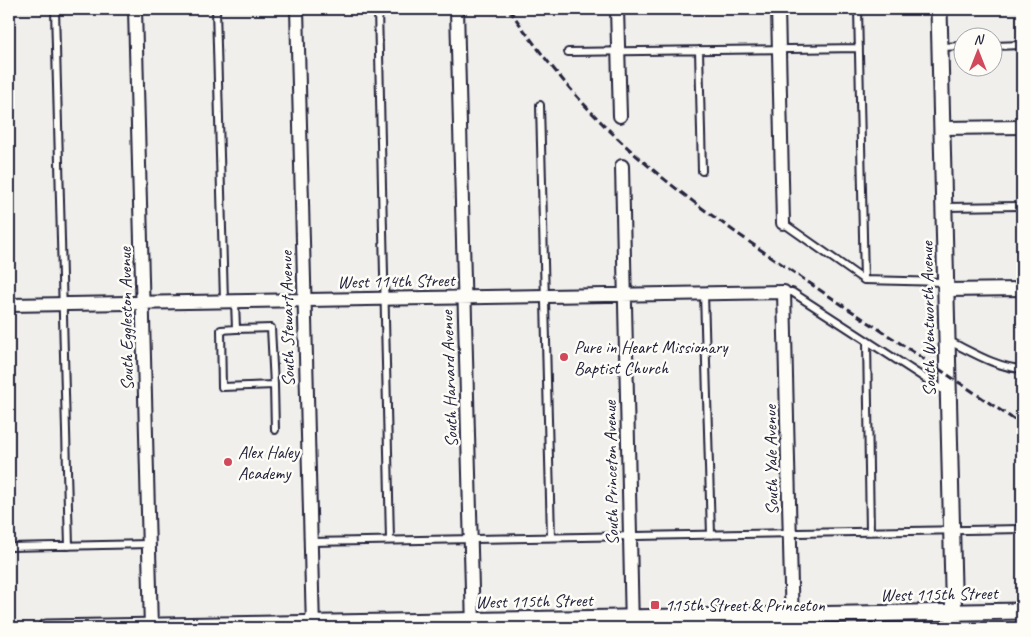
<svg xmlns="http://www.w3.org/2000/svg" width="1031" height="637" viewBox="0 0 1031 637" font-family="Caveat,sans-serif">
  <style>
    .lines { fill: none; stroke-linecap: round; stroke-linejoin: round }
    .service-casing { stroke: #22223b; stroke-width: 10 }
    .minor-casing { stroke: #22223b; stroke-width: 16 }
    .tertiary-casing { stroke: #22223b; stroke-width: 19 }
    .service { stroke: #fdfcf7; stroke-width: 6 }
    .minor { stroke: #fdfcf7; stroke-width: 12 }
    .tertiary { stroke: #fdfcf7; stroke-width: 15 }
    .rail { stroke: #22223b; stroke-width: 3; stroke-dasharray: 8 4; stroke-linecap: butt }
    .poi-dot { fill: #d1495b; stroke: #fdfcf7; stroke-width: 2 }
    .labels { text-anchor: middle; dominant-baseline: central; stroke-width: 5; stroke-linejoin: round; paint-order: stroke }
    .street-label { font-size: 18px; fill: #22223b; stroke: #fdfcf7 }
    .poi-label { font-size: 18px; fill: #22223b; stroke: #fdfcf7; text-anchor: start }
  </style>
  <rect width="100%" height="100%" fill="#f0efec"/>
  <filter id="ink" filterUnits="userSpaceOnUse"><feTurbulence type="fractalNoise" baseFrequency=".02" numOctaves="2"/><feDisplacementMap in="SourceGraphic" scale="10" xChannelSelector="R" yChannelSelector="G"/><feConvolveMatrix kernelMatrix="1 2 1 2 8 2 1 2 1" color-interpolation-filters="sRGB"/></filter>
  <g filter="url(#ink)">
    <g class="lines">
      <g class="service-casing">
        <path id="service" d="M 55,9 L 69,546
          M 216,9 L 224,301
          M 378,9 L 390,540
          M 858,9 L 864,280
          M 994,46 L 1022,45
          M 941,47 L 964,46
          M 699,50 L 702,171
          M 568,52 L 859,48
          M 540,105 L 551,537
          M 944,207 L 1022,206
          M 783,223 L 864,280 L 945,282
          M 784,292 L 792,292 L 946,392
          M 704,293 L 711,535
          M 235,301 L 236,329 L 221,330 L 222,387 L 274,385 L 275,430
          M 236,329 L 271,328 L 274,385
          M 947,340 C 972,352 995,367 1022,369
          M 867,341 L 870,532
          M 311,542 L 1022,529
          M 9,547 L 149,544"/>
      </g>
      <g class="minor-casing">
        <path id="minor" d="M 135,9 L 151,628
          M 297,9 L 313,628
          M 457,9 L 473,628
          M 617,9 L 620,116
          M 778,9 L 783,223
          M 942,128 L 1022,127
          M 622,166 L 632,628
          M 946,290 L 1022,289
          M 9,305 L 784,292 L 792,628"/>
      </g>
      <g class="tertiary-casing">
        <path id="tertiary" d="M 939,9 L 954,628
          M 46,628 L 1022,611"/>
      </g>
      <use href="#service" class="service"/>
      <use href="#minor" class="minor"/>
      <use href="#tertiary" class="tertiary"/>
      <path class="rail" d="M 509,9 C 537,49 567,88 602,123 C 662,184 732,230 802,278 C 875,327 949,375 1022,425"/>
    </g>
  </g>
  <g class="poi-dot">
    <circle cx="564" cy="357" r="5"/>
    <circle cx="228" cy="462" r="5"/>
    <rect x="650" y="600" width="10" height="10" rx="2.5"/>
  </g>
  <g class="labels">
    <g class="street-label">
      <text transform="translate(396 281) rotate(-1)">West 114th Street</text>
      <text transform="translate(126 319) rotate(-91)">South Eggleston Avenue</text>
      <text transform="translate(287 319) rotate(-91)">South Stewart Avenue</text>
      <text transform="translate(928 319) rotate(-91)">South Wentworth Avenue</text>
      <text transform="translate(449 379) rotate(-92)">South Harvard Avenue</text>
      <text transform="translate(771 460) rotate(-91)">South Yale Avenue</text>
      <text transform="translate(611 473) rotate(-91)">South Princeton Avenue</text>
      <text transform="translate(939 594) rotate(-1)">West 115th Street</text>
      <text transform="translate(534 601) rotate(-1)">West 115th Street</text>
    </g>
    <g class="poi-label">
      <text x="574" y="347">Pure in Heart Missionary<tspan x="574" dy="21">Baptist Church</tspan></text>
      <text x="238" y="452">Alex Haley<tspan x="238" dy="21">Academy</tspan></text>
      <text x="665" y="605">115th Street &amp; Princeton</text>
    </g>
  </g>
  <rect width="1031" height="637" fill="none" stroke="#fdfcf7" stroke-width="30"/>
  <rect x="15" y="15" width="1001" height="607" fill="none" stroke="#22223b" stroke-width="2" filter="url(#ink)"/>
  <g transform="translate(978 52)"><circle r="24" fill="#fdfcf7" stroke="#a5a5ac"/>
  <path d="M0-4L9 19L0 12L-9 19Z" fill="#d1495b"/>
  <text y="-8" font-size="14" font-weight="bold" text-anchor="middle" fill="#22223b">N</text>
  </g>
</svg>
